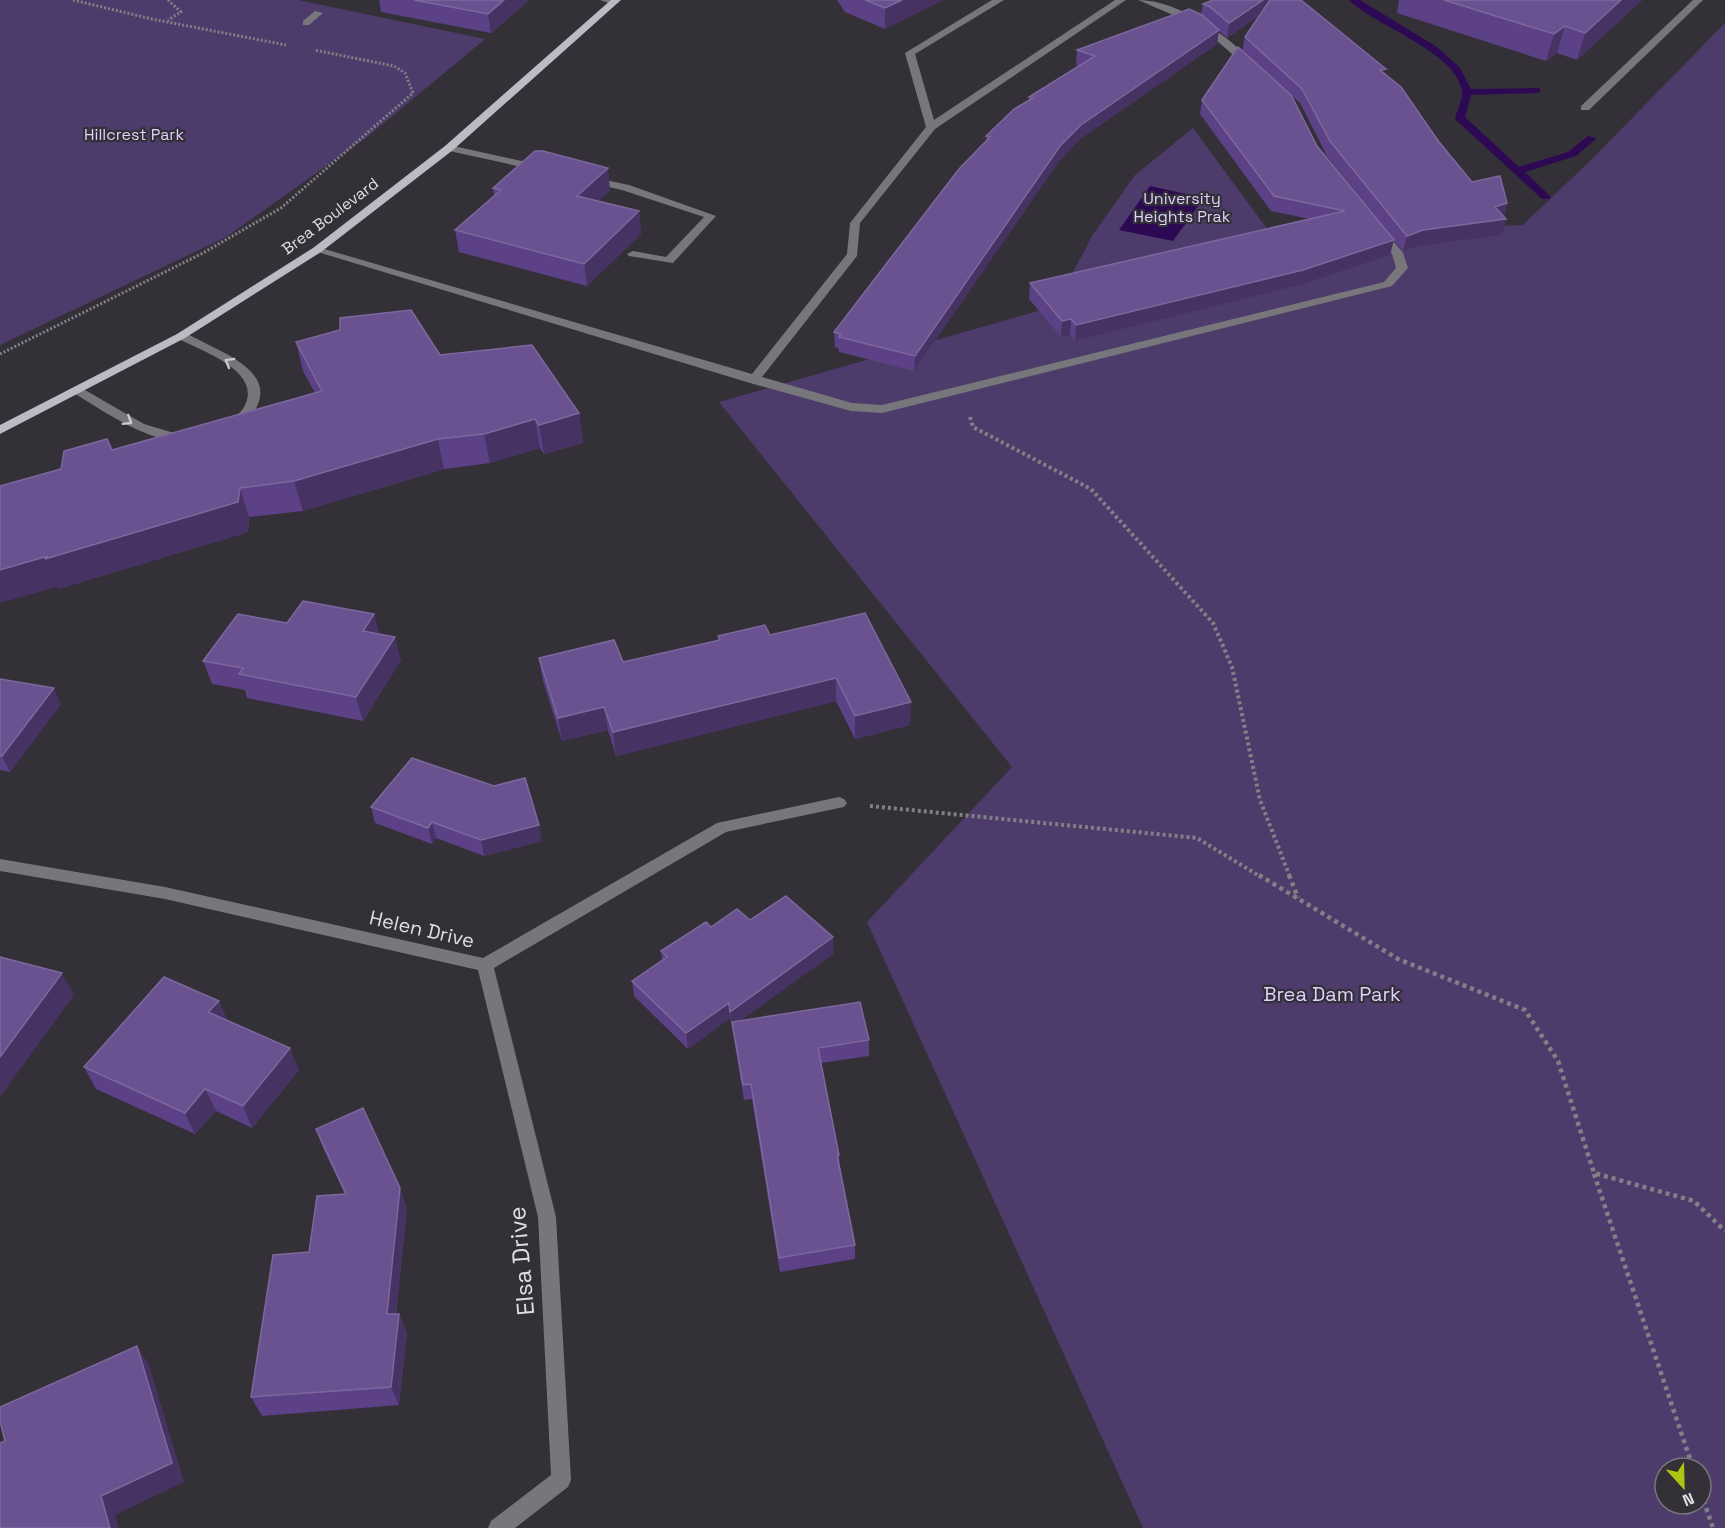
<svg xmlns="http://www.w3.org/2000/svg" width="1725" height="1528" viewBox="0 0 1725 1528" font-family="'Space Grotesk',sans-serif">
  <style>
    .green { fill: #4d3c6b; fill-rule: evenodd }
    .water { fill: #2d0954 }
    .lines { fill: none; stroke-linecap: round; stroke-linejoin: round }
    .stream { fill: #2d0954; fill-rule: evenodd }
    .path-far2 { stroke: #828087; stroke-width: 3; stroke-dasharray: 2 2; stroke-linecap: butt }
    .path-far1 { stroke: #828087; stroke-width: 4; stroke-dasharray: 3 3; stroke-linecap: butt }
    .path { stroke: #828087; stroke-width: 4.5; stroke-dasharray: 4 4; stroke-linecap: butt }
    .minor { fill: #77767b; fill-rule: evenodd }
    .major { fill: #bdbac3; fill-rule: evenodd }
    .wall { fill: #5c4186 }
    .shaded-wall { fill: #463363 }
    .building { fill: #6a5290; stroke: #7c689d; stroke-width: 1.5 }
    .oneway { stroke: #cac9ce }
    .labels { text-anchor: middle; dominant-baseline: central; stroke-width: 4.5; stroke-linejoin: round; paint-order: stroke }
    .far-park-label { font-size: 16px; fill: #ded1fd; stroke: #333038 }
    .far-street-label { font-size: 16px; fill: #dfdee3; stroke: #333038 }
    .street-label { font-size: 20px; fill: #dfdee3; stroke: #333038 }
    .park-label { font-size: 20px; fill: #ded1fd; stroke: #333038 }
    .near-street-label { font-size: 24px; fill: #dfdee3; stroke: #333038 }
  </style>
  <rect width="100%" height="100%" fill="#333038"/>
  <path class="green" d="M 0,0 L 298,0 L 485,39 L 366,138 L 226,237 L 0,345 Z
    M 1725,23 L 1725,1528 L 1143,1528 L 867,922 L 1012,767 L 719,402 L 1311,233 L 1523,225 L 1594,157 ZM 1665,1468 L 1701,1468 L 1701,1504 L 1665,1504 Z
    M 1193,128 L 1276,241 L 1064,290 L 1092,236 L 1135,175 Z"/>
  <path class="water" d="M 1150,186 L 1204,198 L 1173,241 L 1119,230 Z"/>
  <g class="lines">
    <path class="stream" d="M 1349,0 L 1360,0 L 1437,47 L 1460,68 L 1471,89 L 1540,88 L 1540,92 L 1537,93 L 1471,95 L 1465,117 L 1519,167 L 1568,152 L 1588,136 L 1597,138 L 1576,156 L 1525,172 L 1551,197 L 1550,199 L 1542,199 L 1456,120 L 1455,118 C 1457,111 1463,99 1462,91 C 1456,51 1376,27 1349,0 Z"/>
    <path class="path-far2" d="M 73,0 L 152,19 L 286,45
      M 168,0 L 181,12 L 168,20
      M 0,354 L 203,253 L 281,208 L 413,93 L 405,73 L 394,66 L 314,50"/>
    <path class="path-far1" d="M 970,417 L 973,427 L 1091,489 L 1213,623 L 1232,667 L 1260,800 L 1290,877
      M 870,806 L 1197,838 L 1261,877"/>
    <path class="path" d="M 1259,875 L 1398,959 L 1525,1010 L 1558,1061 L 1594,1173 L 1694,1201 L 1725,1231
      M 1289,875 L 1298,898
      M 1594,1174 L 1693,1468
      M 1701,1493 L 1713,1528"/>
    <path class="minor" d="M 600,0 L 617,0 L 619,2 L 614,5 Z
      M 992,0 L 1004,0 L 915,54 L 934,120 L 1115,0 L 1126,0 L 935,129 L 860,223 L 857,256 L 762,377 L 852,403 L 882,405 L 1384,282 L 1396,268 L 1392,254 L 1375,232 L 1376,230 L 1384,230 L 1403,253 L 1408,268 L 1392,286 L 882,413 L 851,411 L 750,383 L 311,250 L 313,248 L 321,248 L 752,374 L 847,254 L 850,223 L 926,127 L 905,53 Z
      M 1138,0 C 1178,0 1230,36 1255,65 L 1247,67 L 1201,27 Z
      M 1693,0 L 1703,0 L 1589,110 L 1581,110 L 1581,106 Z
      M 315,11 L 323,13 L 309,25 L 303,25 L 303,21 Z
      M 449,145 L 540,165 L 545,168 L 540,171 L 445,150 L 445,146 Z
      M 591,177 L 629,185 L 716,216 L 673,263 L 629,256 L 627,254 L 633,251 L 666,257 L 704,217 L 622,190 L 587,182 L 586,180 Z
      M 181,332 C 191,335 201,341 211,346 C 235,358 275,377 255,410 C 250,418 243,425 234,428 L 228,424 C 233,418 240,414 244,407 C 264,371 201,351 177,338 L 175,336 Z
      M 78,386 L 144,424 L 184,436 L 186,439 L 180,443 C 139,436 108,414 74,393 L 74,387 Z
      M 839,797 L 844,799 L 847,803 L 844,807 L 726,832 L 494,968 L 556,1217 L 571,1480 L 568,1487 L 515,1528 L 488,1528 L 491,1521 L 551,1475 L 538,1217 L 478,970 L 165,899 L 0,871 L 0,859 L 165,887 L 483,958 L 717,823 Z"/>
    <path class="major" d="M 611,0 L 621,0 L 453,150 L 321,252 L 185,338 L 0,434 L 0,425 L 177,334 L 313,248 L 445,146 Z"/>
  </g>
  <path class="wall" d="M 379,0 L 529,0 L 491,33 L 381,12 Z
    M 837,0 L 943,0 L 885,29 L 845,12 Z
    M 1301,0 L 1385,73 L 1472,182 L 1507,203 L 1504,216 L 1506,219 L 1502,235 L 1420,246 L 1403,251 L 1327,156 L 1300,103 L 1292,96 L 1317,146 L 1390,255 L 1300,285 L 1075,341 L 1070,335 L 1061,337 L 1029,299 L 1030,283 L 1310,219 L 1271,211 L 1200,114 L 1202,100 L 1242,51 L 1245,37 L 1261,14 L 1227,38 L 1219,31 L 1217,44 L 1080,139 L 1059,161 L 914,371 L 839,352 L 839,349 L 835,347 L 834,332 L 986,142 L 986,136 L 1029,100 L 1029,97 L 1079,66 L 1076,65 L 1077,50 L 1201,14 L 1203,4 Z
    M 1399,0 L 1642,0 L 1577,60 L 1557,53 L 1546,61 L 1397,13 Z
    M 493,188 L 610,190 L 598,201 L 639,211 L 641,234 L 587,286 L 459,252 L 455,230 L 494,196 Z
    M 296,342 L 440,355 L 579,413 L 583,443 L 544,454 L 540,448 L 490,463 L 444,469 L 303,511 L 249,517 L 248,532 L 58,589 L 57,587 L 61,469 L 112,450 L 315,393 L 303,371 Z
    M 374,614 L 379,634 L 401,660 L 363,721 L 247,698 L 245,690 L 212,684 L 203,661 L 287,623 Z
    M 770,635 L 910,725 L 855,739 L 836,701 L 616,756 L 608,730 L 562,741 L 543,681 L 539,658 L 623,662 L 718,640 L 718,636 Z
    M 0,679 L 61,704 L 10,772 L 0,770 Z
    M 371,807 L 542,841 L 484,856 L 436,838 L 432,844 L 375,823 Z
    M 750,920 L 834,953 L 741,1020 L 869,1040 L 869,1056 L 821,1063 L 839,1155 L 840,1166 L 855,1245 L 855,1259 L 780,1272 L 752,1099 L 744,1100 L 732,1027 L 730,1018 L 688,1049 L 634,996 L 632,981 L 662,960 L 661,951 L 711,927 Z
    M 219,1001 L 227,1020 L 299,1070 L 252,1128 L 216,1111 L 195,1134 L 96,1089 L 84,1067 Z
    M 316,1129 L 407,1208 L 396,1314 L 399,1314 L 407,1333 L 399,1405 L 262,1416 L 251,1397 L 309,1252 L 345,1194 L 324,1150 Z"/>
  <path class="shaded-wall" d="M 504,0 L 529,0 L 491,33 L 488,14 Z
    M 902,0 L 943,0 L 885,29 L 885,8 Z
    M 1263,0 L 1273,0 L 1272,6 L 1227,38 L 1229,23 Z
    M 1621,0 L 1642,0 L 1577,60 L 1585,33 Z
    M 1565,26 L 1557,53 L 1546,61 L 1554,34 Z
    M 1219,30 L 1217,44 L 1080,139 L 1059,161 L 914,371 L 915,356 L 1060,146 L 1081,125 Z
    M 608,168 L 610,190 L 580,218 L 577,196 Z
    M 1507,203 L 1503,218 L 1506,219 L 1502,235 L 1420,246 L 1403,251 L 1407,236 Z
    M 639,211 L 641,234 L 587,286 L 584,264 Z
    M 1394,240 L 1390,255 L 1300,285 L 1075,341 L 1076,325 Z
    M 1071,319 L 1070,335 L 1061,337 L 1062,321 Z
    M 579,413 L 583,443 L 544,454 L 539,425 Z
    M 535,419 L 540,448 L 490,463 L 484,434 Z
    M 438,439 L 444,469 L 303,511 L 294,481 Z
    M 240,488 L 249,517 L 248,532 L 58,589 L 57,587 L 0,603 L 0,570 Z
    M 374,614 L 380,637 L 363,631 Z
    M 395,637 L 401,660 L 363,721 L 356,697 Z
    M 836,678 L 836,701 L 616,756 L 613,732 Z
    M 54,688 L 61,704 L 10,772 L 2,756 Z
    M 911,702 L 910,725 L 855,739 L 855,716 Z
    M 604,707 L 608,730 L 562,741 L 558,718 Z
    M 432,822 L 436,838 L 432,844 L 428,828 Z
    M 539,825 L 542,841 L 484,856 L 481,840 Z
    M 833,937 L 834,953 L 732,1027 L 730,1012 Z
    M 62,973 L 74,995 L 0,1097 L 0,1057 Z
    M 219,1001 L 228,1023 L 208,1012 Z
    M 729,1003 L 730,1018 L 688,1049 L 686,1033 Z
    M 290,1048 L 299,1070 L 252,1128 L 243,1106 Z
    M 205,1089 L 216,1111 L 195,1134 L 185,1113 Z
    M 400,1188 L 407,1208 L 394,1333 L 387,1314 Z
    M 399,1314 L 407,1333 L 399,1405 L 391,1387 Z
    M 137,1346 L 149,1365 L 184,1482 L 115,1515 L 119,1528 L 110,1528 L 101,1496 Z"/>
  <path class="building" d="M 414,0 L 504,0 L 488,14 Z
    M 865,0 L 902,0 L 885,8 Z
    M 1213,0 L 1263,0 L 1229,23 L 1210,7 L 1203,4 Z
    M 1270,0 L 1301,0 L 1386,69 L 1380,70 L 1401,87 L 1439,142 L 1472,182 L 1500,176 L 1507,203 L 1495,207 L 1506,219 L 1423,230 L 1407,236 L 1330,141 L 1302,89 L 1245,37 Z
    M 1444,0 L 1621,0 L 1585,33 L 1565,26 L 1554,34 Z
    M 1189,9 L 1202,15 L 1219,30 L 1081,125 L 1060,146 L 915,356 L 839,337 L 841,334 L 834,332 L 959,169 L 990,137 L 986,136 L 1014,109 L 1033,98 L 1029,97 L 1095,56 L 1077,50 Z
    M 1238,47 L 1291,95 L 1317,146 L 1394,240 L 1303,270 L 1076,325 L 1071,319 L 1062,321 L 1030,283 L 1345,211 L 1274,196 L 1202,100 Z
    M 535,151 L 543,151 L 608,168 L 577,196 L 639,211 L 584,264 L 455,230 L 501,190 L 493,188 Z
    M 411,310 L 440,355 L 532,345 L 579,413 L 539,425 L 535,419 L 484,434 L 438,439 L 294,481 L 240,488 L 238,502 L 45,559 L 48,556 L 0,570 L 0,486 L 61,469 L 64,451 L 107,439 L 112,450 L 322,391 L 296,342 L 340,330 L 340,318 Z
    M 303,601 L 374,614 L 363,631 L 395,637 L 356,697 L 239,674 L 243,668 L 203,661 L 238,614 L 287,623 Z
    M 865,613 L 911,702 L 855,716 L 836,678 L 613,732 L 604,707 L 558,718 L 539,658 L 614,640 L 623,662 L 720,640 L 718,636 L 765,625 L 770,635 Z
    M 0,679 L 54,688 L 2,756 L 0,756 Z
    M 412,758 L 494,786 L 525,778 L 539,825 L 481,840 L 432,822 L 428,828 L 371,807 Z
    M 786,896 L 833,937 L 730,1012 L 729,1003 L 686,1033 L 632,981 L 667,957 L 661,951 L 706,922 L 711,927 L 737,909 L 750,920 Z
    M 0,957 L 62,973 L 0,1057 Z
    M 164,977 L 219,1001 L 208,1012 L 290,1048 L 243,1106 L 205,1089 L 185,1113 L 84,1067 Z
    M 860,1002 L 869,1040 L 818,1048 L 839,1155 L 837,1155 L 855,1245 L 779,1258 L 751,1084 L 743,1085 L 732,1022 Z
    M 363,1108 L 400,1188 L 387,1314 L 399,1314 L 391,1387 L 251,1397 L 273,1255 L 309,1252 L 317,1196 L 346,1194 L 316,1129 Z
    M 137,1346 L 172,1463 L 101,1496 L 110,1528 L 0,1528 L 0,1443 L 5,1441 L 0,1421 L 0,1407 Z"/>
  <defs><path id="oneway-chevron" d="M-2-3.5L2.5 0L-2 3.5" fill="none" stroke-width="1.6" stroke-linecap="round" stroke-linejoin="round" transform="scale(1.5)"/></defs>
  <g class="oneway">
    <use href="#oneway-chevron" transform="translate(229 362) rotate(-151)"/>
    <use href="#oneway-chevron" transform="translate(128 421) rotate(32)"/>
  </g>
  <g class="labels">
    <g class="far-park-label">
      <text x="134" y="134">Hillcrest Park</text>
      <text x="1182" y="198">University<tspan x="1182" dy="18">Heights Prak</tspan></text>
    </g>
    <g class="far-street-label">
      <text transform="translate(330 216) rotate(-37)">Brea Boulevard</text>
    </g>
    <g class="street-label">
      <text transform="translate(422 929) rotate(13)">Helen Drive</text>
    </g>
    <g class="park-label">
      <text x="1332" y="994">Brea Dam Park</text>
    </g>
    <g class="near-street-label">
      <text transform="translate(521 1261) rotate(-95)">Elsa Drive</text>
    </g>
  </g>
  <g transform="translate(1683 1486) rotate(158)"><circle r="28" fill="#333038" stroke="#78767c" stroke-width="1.5"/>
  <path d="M0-4.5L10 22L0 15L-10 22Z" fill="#acc612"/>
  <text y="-9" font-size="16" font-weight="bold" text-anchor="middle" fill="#dfdee3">N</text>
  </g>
</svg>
